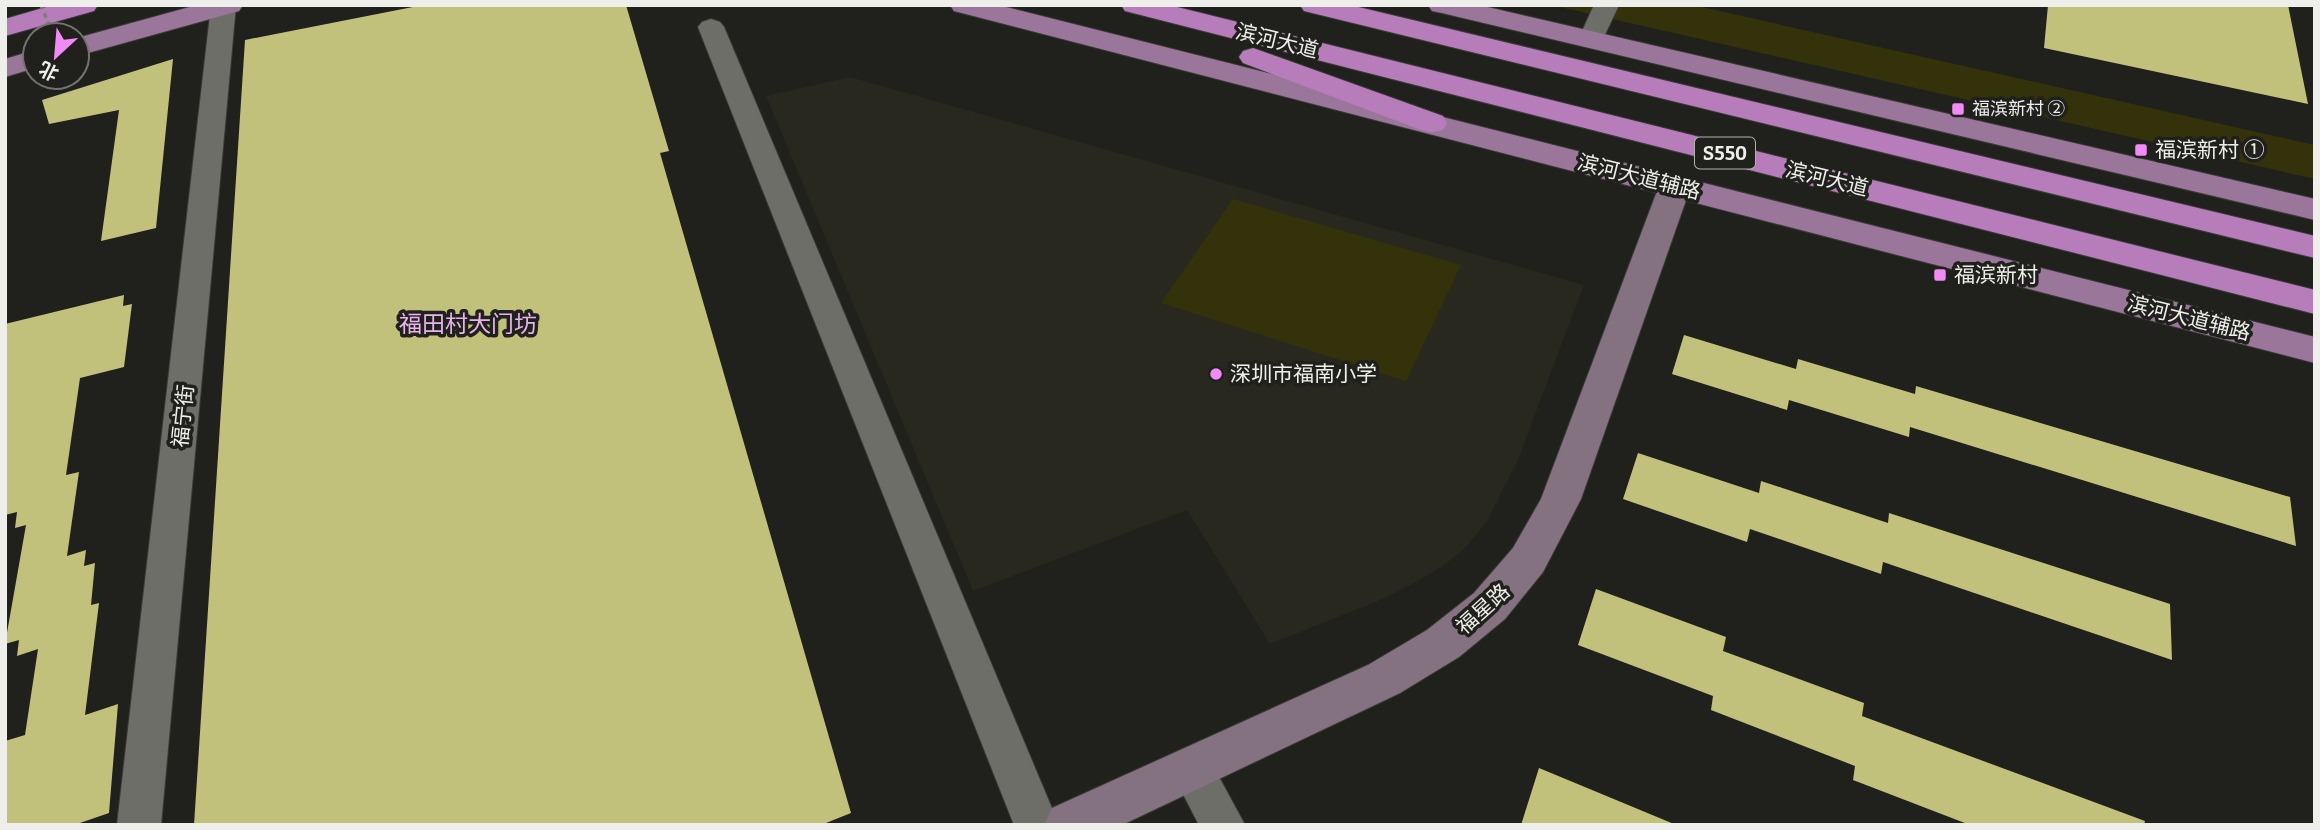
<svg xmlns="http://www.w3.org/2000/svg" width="2320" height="830" viewBox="0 0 2320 830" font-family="Bitter,'Noto Sans SC',serif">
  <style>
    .built { fill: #28281f }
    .green { fill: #33320a }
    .building { fill: #c2c17c }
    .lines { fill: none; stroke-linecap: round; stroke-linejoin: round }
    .street-casing { stroke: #3b3b38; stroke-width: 2 }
    .secondary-casing { stroke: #3b3b38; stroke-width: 2 }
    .primary-casing { stroke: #3b3b38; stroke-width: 2 }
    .highway-casing { stroke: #3b3b38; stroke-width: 2 }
    .street { fill: #6e6e69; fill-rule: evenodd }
    .secondary { fill: #847281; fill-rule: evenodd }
    .primary { fill: #9a769a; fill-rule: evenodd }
    .highway { fill: #b77cba; fill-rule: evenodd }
    .path-bridge { stroke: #7d7d79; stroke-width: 3.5; stroke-dasharray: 4.5 4.5; stroke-linecap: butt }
    .poi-dot { fill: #f08bf6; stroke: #20201c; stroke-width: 2.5 }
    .labels { text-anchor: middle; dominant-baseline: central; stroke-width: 7; stroke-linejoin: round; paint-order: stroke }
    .far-poi-label { font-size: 18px; fill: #eeeeeb; stroke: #20201c; text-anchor: start }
    .shield { fill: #20201c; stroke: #b0b0ad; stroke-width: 2 }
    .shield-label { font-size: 19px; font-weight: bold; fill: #eeeeeb }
    .street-label { font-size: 21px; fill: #eeeeeb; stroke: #20201c }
    .poi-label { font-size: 21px; fill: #eeeeeb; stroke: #20201c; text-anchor: start }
    .neighbourhood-label { font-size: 23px; fill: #e9b2ec; stroke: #20201c }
  </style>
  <rect width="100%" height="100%" fill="#20201c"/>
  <path class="built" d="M 850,77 L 1584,285 L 1517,462 L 1486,523 L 1464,549 L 1443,566 L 1414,583 L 1383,599 L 1270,644 L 1187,510 L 973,591 L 766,96 Z"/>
  <path class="green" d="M 1551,5 L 1693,5 L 2315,145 L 2315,179 Z
    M 1233,199 L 1461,265 L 1406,381 L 1161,303 Z"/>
  <path class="building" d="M 423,5 L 626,5 L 669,151 L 660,153 L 851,813 L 821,825 L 194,825 L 245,40 Z
    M 2048,5 L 2288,5 L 2308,104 L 2044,48 Z
    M 173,59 L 156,228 L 101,241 L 119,110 L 49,124 L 42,100 Z
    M 124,295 L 123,306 L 132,304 L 124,367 L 80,378 L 66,475 L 79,472 L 67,556 L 86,550 L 84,566 L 95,563 L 91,605 L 99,603 L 85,715 L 118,704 L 109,813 L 74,825 L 5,825 L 5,741 L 25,735 L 38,649 L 17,656 L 19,640 L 5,644 L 26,525 L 15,528 L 17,512 L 5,515 L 5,324 Z
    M 1684,335 L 1796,369 L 1798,359 L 1915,394 L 1916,386 L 2290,497 L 2296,546 L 1910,427 L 1909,437 L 1789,400 L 1787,410 L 1672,374 Z
    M 1638,453 L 1759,493 L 1761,481 L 1888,523 L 1889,513 L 2170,604 L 2172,660 L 1883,562 L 1881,574 L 1750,529 L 1747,542 L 1623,499 Z
    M 1596,589 L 1726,637 L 1723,651 L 1864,703 L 1862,716 L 2145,821 L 2144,825 L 1970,825 L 1853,780 L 1855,766 L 1711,710 L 1713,696 L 1578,645 Z
    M 1539,768 L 1674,824 L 1674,825 L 1521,825 Z"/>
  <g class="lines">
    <g class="street-casing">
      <path id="street" d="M 236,5 L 161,825 L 117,825 L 211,6 Z
        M 1594,5 L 1619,5 L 1600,45 L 1591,48 L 1582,45 L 1578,40 Z
        M 711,19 L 720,22 L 724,27 L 1059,825 L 1014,825 L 698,27 L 702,22 Z
        M 1191,747 L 1206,753 L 1245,825 L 1199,825 L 1169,767 L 1176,753 Z"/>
    </g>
    <g class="secondary-casing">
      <path id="secondary" d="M 1675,176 L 1686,179 L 1691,186 L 1581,499 L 1543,572 L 1505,619 L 1459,657 L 1400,693 L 1122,825 L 1044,825 L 1052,808 L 1368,665 L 1427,630 L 1474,593 L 1513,548 L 1541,499 L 1659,186 L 1664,179 Z"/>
    </g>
    <g class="primary-casing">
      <path id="primary" d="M 197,5 L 243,5 L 239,11 L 77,56 L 77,38 Z
        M 950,5 L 998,5 L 2315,337 L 2315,363 L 954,11 Z
        M 1428,5 L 1479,5 L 2315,199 L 2315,220 L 1442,13 L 1432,11 Z
        M 35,50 L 35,68 L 5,77 L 5,59 Z"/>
    </g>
    <g class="highway-casing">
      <path id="highway" d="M 53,5 L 98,5 L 94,11 L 5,36 L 5,19 Z
        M 1121,5 L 1169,5 L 2315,290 L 2315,314 L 1125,11 Z
        M 1300,5 L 1350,5 L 2315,236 L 2315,258 L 1304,11 Z
        M 1253,48 L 1443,116 L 1447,123 L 1443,130 L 1432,132 L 1421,130 L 1243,63 L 1239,57 L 1243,51 Z"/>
    </g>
    <use href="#street" class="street"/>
    <use href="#secondary" class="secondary"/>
    <use href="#primary" class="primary"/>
    <use href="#highway" class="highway"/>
    <path class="path-bridge" d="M 41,5 L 53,35"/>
  </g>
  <g class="poi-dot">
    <rect x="1951" y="102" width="14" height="14" rx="3.5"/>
    <rect x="2134" y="143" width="14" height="14" rx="3.5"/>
    <rect x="1933" y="268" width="14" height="14" rx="3.5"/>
    <circle cx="1216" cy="374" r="7"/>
  </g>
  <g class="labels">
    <g class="far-poi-label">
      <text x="1972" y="109">福滨新村 ②</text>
    </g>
    <rect class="shield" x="1695" y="137.5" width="60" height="31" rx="5"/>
    <g class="shield-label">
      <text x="1725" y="153">S550</text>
    </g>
    <g class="street-label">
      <text transform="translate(1277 41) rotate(14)">滨河大道</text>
      <text transform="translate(1639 177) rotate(14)">滨河大道辅路</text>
      <text transform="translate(1827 179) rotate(14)">滨河大道</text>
      <text transform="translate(2189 318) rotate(14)">滨河大道辅路</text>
      <text transform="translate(183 416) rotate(-84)">福宁街</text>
      <text transform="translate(1483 609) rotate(-42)">福星路</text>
    </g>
    <g class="poi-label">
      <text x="2155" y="150">福滨新村 ①</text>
      <text x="1954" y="275">福滨新村</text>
      <text x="1230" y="374">深圳市福南小学</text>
    </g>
    <g class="neighbourhood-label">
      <text x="468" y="324">福田村大门坊</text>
    </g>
  </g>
  <rect width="2320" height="830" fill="none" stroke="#eeeeeb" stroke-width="14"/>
  <g transform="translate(56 56) rotate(206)"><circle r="33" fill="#20201c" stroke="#72726f" stroke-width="2"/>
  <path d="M0-5L12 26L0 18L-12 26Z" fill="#f08bf6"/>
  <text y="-10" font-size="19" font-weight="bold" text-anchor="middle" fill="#eeeeeb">北</text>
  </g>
</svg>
